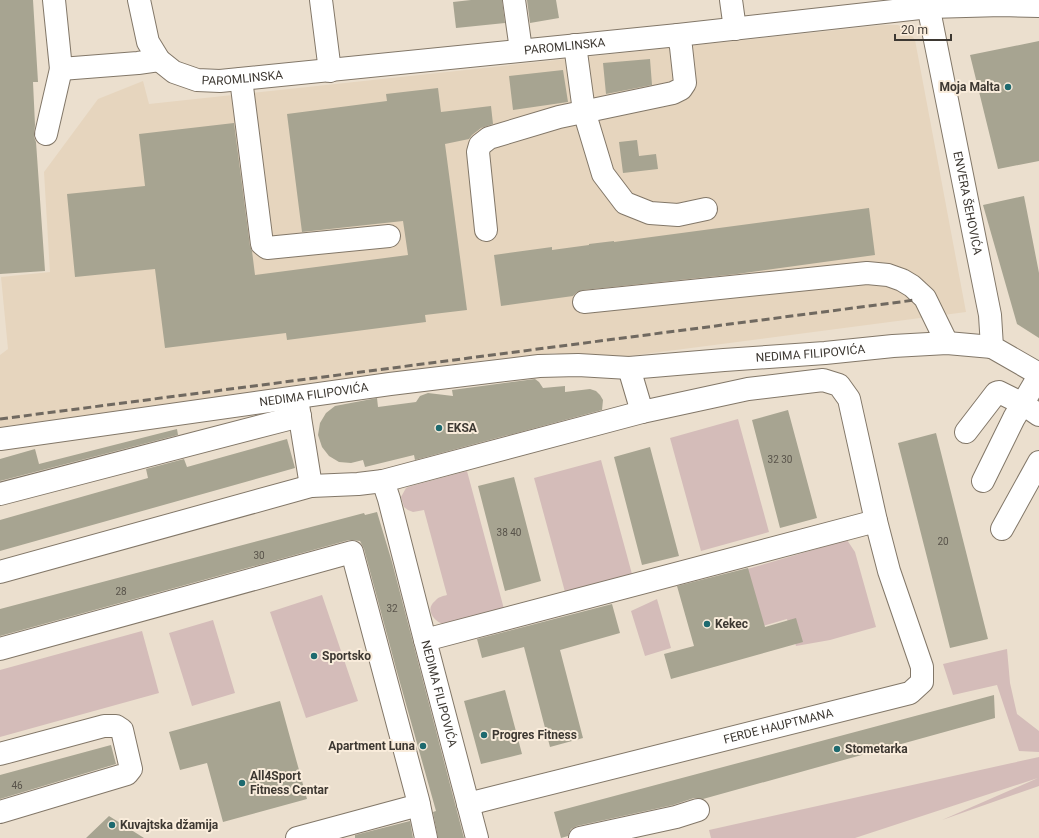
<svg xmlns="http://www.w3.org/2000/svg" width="1039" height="838" viewBox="0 0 1039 838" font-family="Roboto,sans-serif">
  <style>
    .built { fill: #e6d5be }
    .green { fill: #d4bcb9 }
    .building { fill: #a7a491 }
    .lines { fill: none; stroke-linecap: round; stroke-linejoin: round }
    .minor-casing { stroke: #827768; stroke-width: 24 }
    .minor { stroke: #fff; stroke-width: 22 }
    .rail { stroke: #706960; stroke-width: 3; stroke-dasharray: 8 4; stroke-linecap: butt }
    .poi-dot { fill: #1e6a6f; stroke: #f9ecdb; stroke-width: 1.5 }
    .labels { text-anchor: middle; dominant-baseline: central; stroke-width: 4; stroke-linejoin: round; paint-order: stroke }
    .number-label { font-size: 10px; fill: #58534a }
    .street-label { font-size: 12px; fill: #3d3832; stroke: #f9ecdb }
    .poi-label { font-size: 12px; font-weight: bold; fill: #3d3832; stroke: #f9ecdb; text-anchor: start }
  </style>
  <rect width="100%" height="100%" fill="#ebdfce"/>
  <path class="built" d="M 883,25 L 898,25 L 908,30 L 915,40 L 966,312 L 591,361 L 554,353 L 477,361 L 0,427 L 0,355 L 8,349 L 1,277 L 50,272 L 44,172 L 98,99 L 143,81 L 149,104 Z"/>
  <path class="green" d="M 738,419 L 769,532 L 701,551 L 670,438 Z
    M 601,460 L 632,574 L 565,592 L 534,478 Z
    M 467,471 L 504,609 L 443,624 C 433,621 425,609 435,601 C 438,597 443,596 447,595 L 424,510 L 413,512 L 408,510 L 404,507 L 401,497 L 406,488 L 411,486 Z
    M 847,540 L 855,552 L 876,627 L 830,640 L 796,646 L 787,619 L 753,629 L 737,572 Z
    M 322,595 L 358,701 L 306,718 L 270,612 Z
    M 657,599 L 671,648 L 645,656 L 631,611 Z
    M 213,620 L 235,693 L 192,706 L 169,633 Z
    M 142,631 L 159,693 L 0,737 L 0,670 Z
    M 1007,649 L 1010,683 L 1017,714 L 1039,731 L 1039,752 L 1019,751 L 997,685 L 953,695 L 943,664 Z
    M 1039,757 L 1039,786 L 942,820 L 1038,778 L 855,838 L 711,838 L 709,830 Z"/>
  <path class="building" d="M 0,0 L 33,0 L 38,82 L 33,82 L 35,125 L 34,137 L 36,142 L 45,271 L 0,274 Z
    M 471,0 L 502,0 L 505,23 L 456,28 L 453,2 Z
    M 527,0 L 556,0 L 559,18 L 530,23 Z
    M 1039,41 L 1039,161 L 998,169 L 970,55 Z
    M 650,59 L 652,85 L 606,94 L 603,63 Z
    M 563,70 L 568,102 L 513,110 L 509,76 Z
    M 438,88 L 441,112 L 491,106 L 493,124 L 481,128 L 472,135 L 469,139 L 445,144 L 467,310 L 425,315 L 426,322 L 287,340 L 286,333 L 165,348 L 155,269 L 75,277 L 67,194 L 145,186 L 139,134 L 234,123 L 250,246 L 252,251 L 255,275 L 408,255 L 403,221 L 302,232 L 287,114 L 387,101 L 386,94 Z
    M 637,140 L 639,156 L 656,154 L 658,169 L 623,173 L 619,142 Z
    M 1024,196 L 1039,273 L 1039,338 L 1017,324 L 983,205 Z
    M 869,208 L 875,255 L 737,274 L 583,290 L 577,292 L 573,296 L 501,306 L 494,255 L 552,247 L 552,250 L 589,245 L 589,244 L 614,241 L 614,242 Z
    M 535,379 L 539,382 L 543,388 L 565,386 L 565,392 L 590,389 L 596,391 L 600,395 L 603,400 L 602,410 L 415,460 L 414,455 L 365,467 L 363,460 L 351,463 L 339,462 L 329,456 L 322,447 L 318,435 L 320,423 L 326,413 L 335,406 L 377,398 L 378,407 L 416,402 L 420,396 L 428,393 L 453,396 L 452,390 Z
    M 788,410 L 817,518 L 780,528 L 752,420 Z
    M 177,429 L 178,435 L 0,481 L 0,459 L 35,449 L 39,464 Z
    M 936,433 L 988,639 L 950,648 L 898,443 Z
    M 287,439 L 295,468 L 0,551 L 0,520 L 148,478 L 146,469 L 184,459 L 187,467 Z
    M 650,447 L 679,556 L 642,565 L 614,457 Z
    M 514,477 L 541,581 L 505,591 L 478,486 Z
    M 377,512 L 392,562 L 464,838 L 438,838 L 433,812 L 436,811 L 397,672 L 364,549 L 360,541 L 349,540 L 0,636 L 0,609 L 364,513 L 365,515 Z
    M 748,568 L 765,627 L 796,618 L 803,642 L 671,679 L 664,654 L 694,646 L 677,586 Z
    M 612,604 L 620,633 L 560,650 L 583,738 L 550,747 L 524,647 L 482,658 L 477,639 Z
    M 505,690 L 522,754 L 481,764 L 464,701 Z
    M 994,695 L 995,718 L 703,799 L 694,798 L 673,805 L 577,826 L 571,829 L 568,836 L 561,838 L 554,812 Z
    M 280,701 L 307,799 L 223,822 L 207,763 L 180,770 L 169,732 Z
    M 111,745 L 116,764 L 0,799 L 0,775 Z
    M 109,816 L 144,838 L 86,838 Z
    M 410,821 L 413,838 L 355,838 L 355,835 Z"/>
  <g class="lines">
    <g class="minor-casing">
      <g id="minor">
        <path d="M 54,0 L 61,69 L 138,63 L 159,60"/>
        <path id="s1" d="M 139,0 L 148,42 L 159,60 L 174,72 L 197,80 L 220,81 L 678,35 L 929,7 L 1002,5 L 1039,6"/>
        <path d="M 321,0 L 330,71"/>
        <path d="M 514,0 L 521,50"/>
        <path d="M 731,0 L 735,29"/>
        <path id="s2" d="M 927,0 L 990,315 L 992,347 L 1039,374"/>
        <path d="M 575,45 L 584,111 L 603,174 L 625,203 L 650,213 L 678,215 L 706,209"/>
        <path d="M 241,79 L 262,244 L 267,248 L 389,236"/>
        <path d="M 46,134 L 61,69"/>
        <path d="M 486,230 L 478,152 L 480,145 L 489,138 L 559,117 L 673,93 L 681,89 L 685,83 L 681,47 L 678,35"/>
        <path d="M 584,302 L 867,273 L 888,275 L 902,280 L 912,286 L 925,298 L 947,343"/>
        <path d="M 298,405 L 311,486"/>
        <path d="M 966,432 L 996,393 L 999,392 L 1023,404 L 1039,415"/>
        <path id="s3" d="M 0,439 L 390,384 L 539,366 L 578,365 L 629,368 L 724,360 L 825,353 L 893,346 L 947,343 L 992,347"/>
        <path id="s4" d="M 383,481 L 389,499 L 425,640 L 477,838"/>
        <path d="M 983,481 L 1014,418 L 1039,376"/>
        <path d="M 0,494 L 300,416"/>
        <path d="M 1002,529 L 1039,462"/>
        <path d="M 0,572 L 311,486 L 358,484 L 383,481 L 642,412"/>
        <path d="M 425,640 L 876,521"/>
        <path d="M 0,649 L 352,552 L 418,800 L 426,838"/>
        <path d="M 0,754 L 104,726 L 116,726 L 122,730 L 131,769 L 127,774 L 0,812"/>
        <path id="s5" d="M 468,804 L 910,693 L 922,682 L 922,667 L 889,571 L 876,521 L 849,399 L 839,385 L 823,380 L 748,389 L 642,412 L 629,368"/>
        <path d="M 297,838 L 419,805"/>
        <path d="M 580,838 L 676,817 L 698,810"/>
      </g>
    </g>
    <use href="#minor" class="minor"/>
    <path class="rail" d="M 0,419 L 915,300"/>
  </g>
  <g class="poi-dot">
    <circle cx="1008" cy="87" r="4"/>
    <circle cx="439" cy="428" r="4"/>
    <circle cx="707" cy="624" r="4"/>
    <circle cx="314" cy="656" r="4"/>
    <circle cx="484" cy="735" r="4"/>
    <circle cx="423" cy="746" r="4"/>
    <circle cx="837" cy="749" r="4"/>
    <circle cx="242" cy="783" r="4"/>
    <circle cx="112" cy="825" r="4"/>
  </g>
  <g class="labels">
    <g class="number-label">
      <text x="780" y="459">32 30</text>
      <text x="509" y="532">38 40</text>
      <text x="943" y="541">20</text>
      <text x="259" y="555">30</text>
      <text x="121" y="591">28</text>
      <text x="392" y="608">32</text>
      <text x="17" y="785">46</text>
    </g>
    <g class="street-label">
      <text stroke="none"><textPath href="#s1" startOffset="477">PAROMLINSKA</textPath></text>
      <text stroke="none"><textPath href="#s1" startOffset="153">PAROMLINSKA</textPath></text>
      <text stroke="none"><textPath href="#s2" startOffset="207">ENVERA ŠEHOVIĆA</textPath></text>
      <text stroke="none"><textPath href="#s3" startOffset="816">NEDIMA FILIPOVIĆA</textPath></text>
      <text stroke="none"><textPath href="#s3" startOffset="317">NEDIMA FILIPOVIĆA</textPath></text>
      <text stroke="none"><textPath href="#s4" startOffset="220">NEDIMA FILIPOVIĆA</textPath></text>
      <text stroke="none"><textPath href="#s5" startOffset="320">FERDE HAUPTMANA</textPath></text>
    </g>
    <g class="poi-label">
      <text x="1000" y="87" text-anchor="end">Moja Malta</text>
      <text x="447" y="428">EKSA</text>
      <text x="715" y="624">Kekec</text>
      <text x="322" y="656">Sportsko</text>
      <text x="492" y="735">Progres Fitness</text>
      <text x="415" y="746" text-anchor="end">Apartment Luna</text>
      <text x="845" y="749">Stometarka</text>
      <text x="250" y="776">All4Sport<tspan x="250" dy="14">Fitness Centar</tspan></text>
      <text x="120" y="825">Kuvajtska džamija</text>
    </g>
  </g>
  <path d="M895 34v6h56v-6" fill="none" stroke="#3d3832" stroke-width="2"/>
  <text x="901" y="34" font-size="12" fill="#3d3832" stroke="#f9ecdb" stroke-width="3" paint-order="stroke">20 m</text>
</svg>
